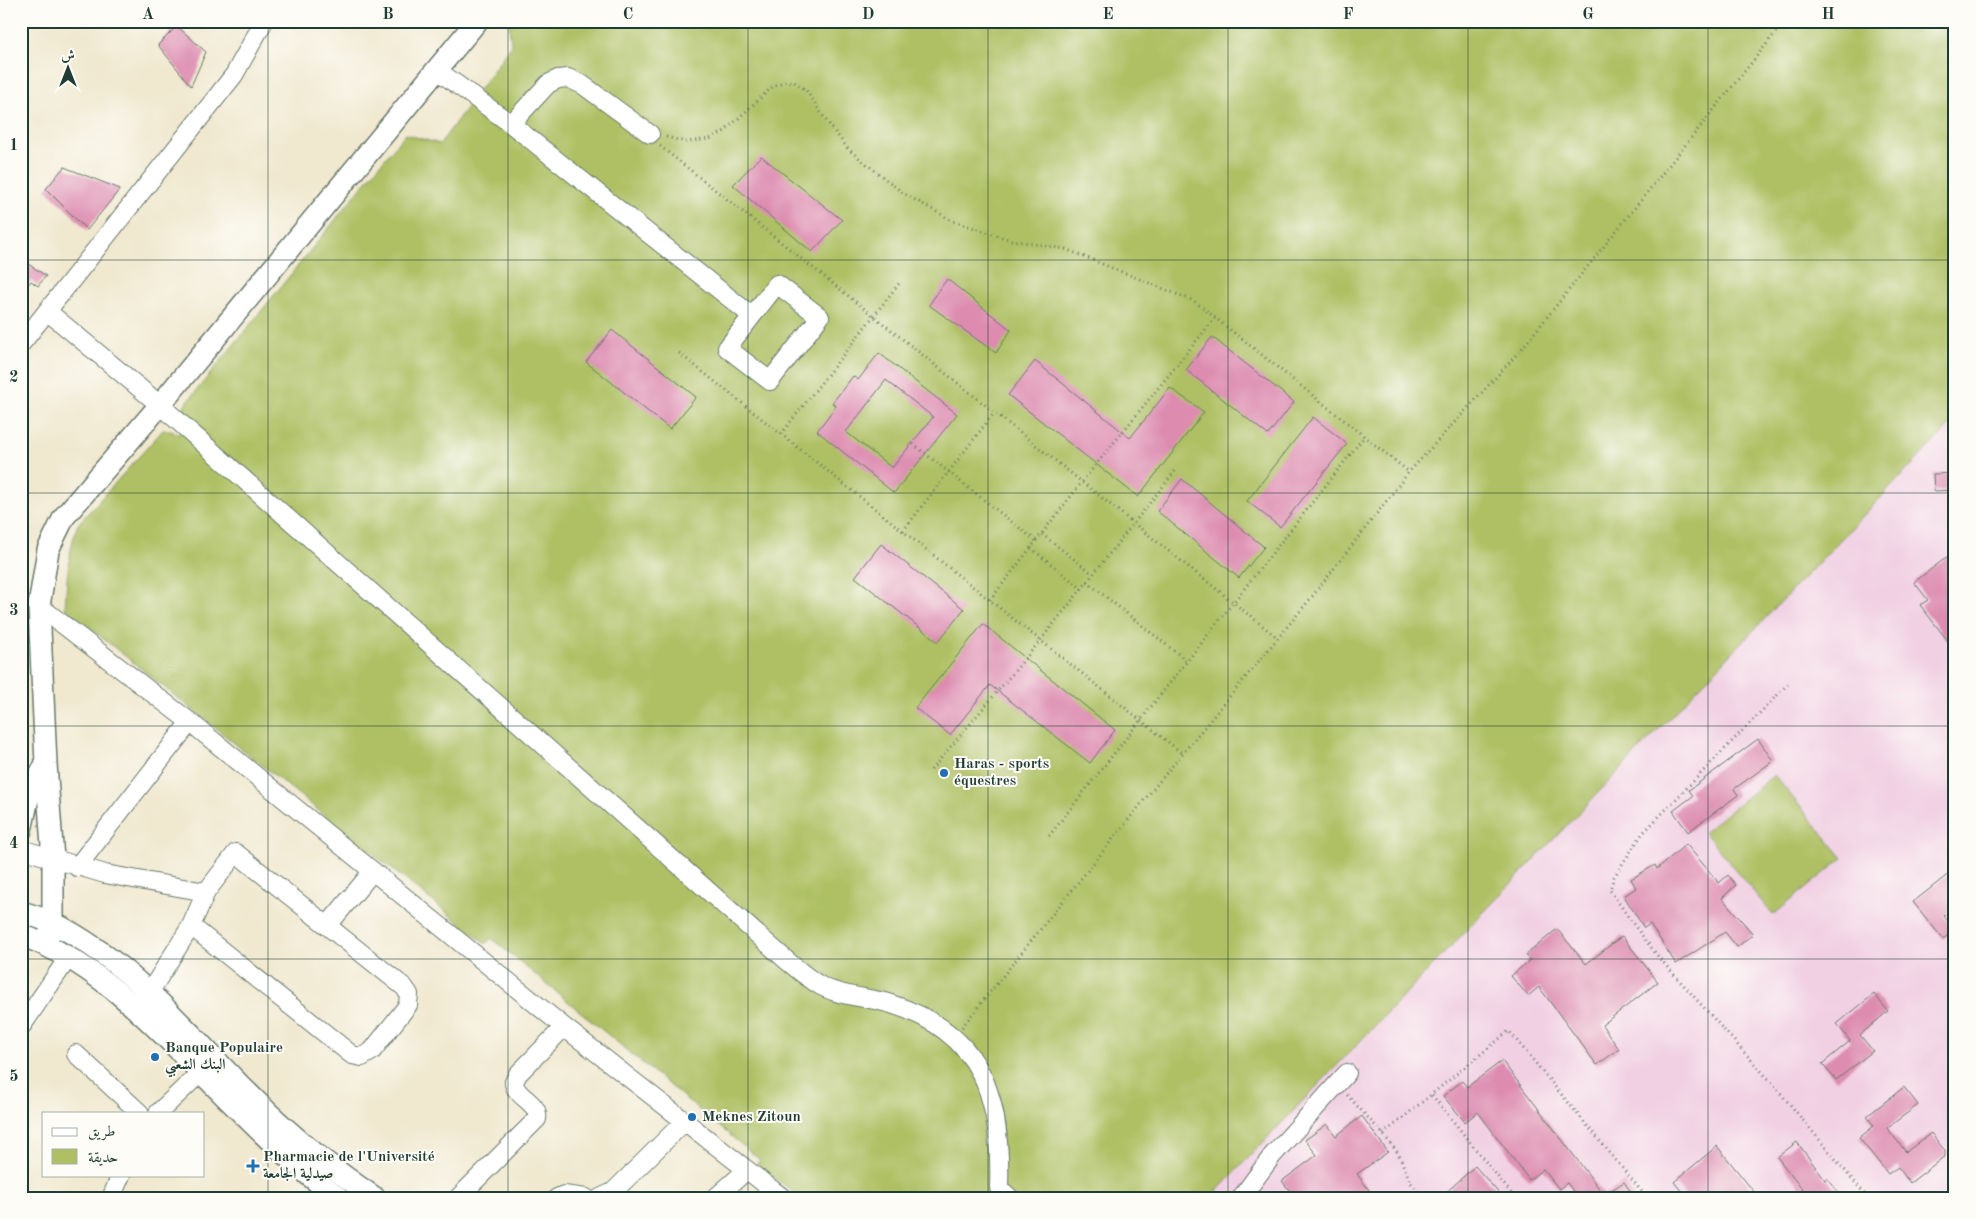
<svg xmlns="http://www.w3.org/2000/svg" width="1976" height="1219" viewBox="0 0 1976 1219" font-family="'Old Standard TT',Amiri,serif">
  <style>
    .built { fill: #f1d0e3 }
    .green { fill: #aec063; stroke: #667e4c }
    .building { fill: #dd8cb0; fill-rule: evenodd }
    .lines { fill: none; stroke-linecap: round; stroke-linejoin: round }
    .minor-casing { stroke: #68796a; stroke-width: 20 }
    .major-casing { stroke: #68796a; stroke-width: 24 }
    .path { stroke: #68796a; stroke-width: 3; stroke-dasharray: 1 4; stroke-linecap: butt }
    .minor { stroke: #fff; stroke-width: 18 }
    .major { stroke: #fff; stroke-width: 21 }
    .grid { fill: none; stroke: #1f3d34; stroke-width: 1; stroke-opacity: 0.55 }
    .poi-dot { fill: #1f6fb2; stroke: #fdfcf7; stroke-width: 2 }
    .labels { text-anchor: middle; dominant-baseline: central; stroke-width: 4; stroke-linejoin: round; paint-order: stroke }
    .poi-label { font-size: 15px; font-weight: bold; fill: #1f3d34; stroke: #fdfcf7; text-anchor: start }
    .neatline { fill: none; stroke: #1f3d34; stroke-width: 2 }
    .grid-label { font-size: 16px; text-anchor: middle; font-weight: bold; fill: #1f3d34 }
  </style>
  <rect width="100%" height="100%" fill="#fdfcf7"/>
  <filter id="ink" filterUnits="userSpaceOnUse"><feTurbulence type="fractalNoise" baseFrequency=".02" numOctaves="2"/><feDisplacementMap in="SourceGraphic" scale="10" xChannelSelector="R" yChannelSelector="G"/><feConvolveMatrix kernelMatrix="1 2 1 2 8 2 1 2 1" color-interpolation-filters="sRGB"/></filter>
  <filter id="wash" filterUnits="userSpaceOnUse"><feTurbulence type="fractalNoise" baseFrequency=".0096" numOctaves="4" result="noise"/><feDisplacementMap in="SourceGraphic" scale="20" xChannelSelector="R" yChannelSelector="G"/><feGaussianBlur stdDeviation="1.12" result="paint"/><feColorMatrix in="noise" values="0 0 0 0 0 0 0 0 0 0 0 0 0 0 0 0 0 1.4 0 .05"/><feComposite in="paint" operator="in"/></filter>
  <g filter="url(#wash)">
    <rect width="100%" height="100%" fill="#f0e8cf"/>
    <path class="built" d="M 1955,420 L 1955,1198 L 1210,1198 Z"/>
    <path class="green" d="M 509,21 L 1955,21 L 1955,420 L 1210,1198 L 801,1198 L 757,1164 L 760,1160 L 491,938 L 486,944 L 65,608 C 67,580 68,550 78,524 L 164,429 L 180,434 L 190,423 L 184,406 L 405,134 L 440,144 L 511,46 Z
      M 1774,775 L 1843,858 L 1773,915 L 1704,832 Z"/>
    <g id="blocks">
      <path class="building" d="M 177,26 L 206,52 L 191,86 L 158,45 Z
        M 761,156 L 842,220 L 812,252 L 733,185 Z
        M 64,167 L 120,189 L 87,230 L 46,189 Z
        M 21,259 L 46,276 L 38,286 L 31,281 L 21,293 Z
        M 947,279 L 1011,330 L 996,353 L 929,305 Z
        M 612,330 L 696,397 L 670,429 L 586,362 Z
        M 1212,337 L 1294,402 L 1268,435 L 1186,370 Z
        M 879,353 L 957,414 L 894,493 L 817,431 L 836,406 L 832,403 L 853,376 L 858,380 ZM 886,380 L 933,417 L 892,468 L 846,432 Z
        M 1035,361 L 1130,438 L 1170,388 L 1204,412 L 1138,497 L 1008,395 Z
        M 1313,417 L 1347,444 L 1280,527 L 1247,501 Z
        M 1955,473 L 1955,490 L 1934,491 L 1933,474 Z
        M 1182,479 L 1264,547 L 1239,578 L 1157,511 Z
        M 881,544 L 964,609 L 938,642 L 855,577 Z
        M 1955,551 L 1955,650 L 1920,605 L 1928,600 L 1914,582 Z
        M 983,624 L 1115,730 L 1090,763 L 990,685 L 950,735 L 915,708 Z
        M 1758,739 L 1773,761 L 1734,789 L 1738,795 L 1688,832 L 1673,811 L 1693,796 L 1689,790 Z
        M 1686,844 L 1719,883 L 1728,875 L 1736,885 L 1722,898 L 1753,934 L 1737,947 L 1725,932 L 1676,964 L 1650,924 L 1644,928 L 1624,896 L 1636,888 L 1631,879 L 1655,865 L 1657,869 Z
        M 1955,869 L 1955,908 L 1944,916 L 1955,930 L 1943,939 L 1913,902 Z
        M 1557,929 L 1586,964 L 1622,936 L 1658,982 L 1602,1025 L 1619,1049 L 1597,1065 L 1539,987 L 1528,996 L 1511,976 L 1530,960 L 1526,955 Z
        M 1874,994 L 1888,1011 L 1860,1035 L 1873,1051 L 1836,1080 L 1822,1064 L 1850,1041 L 1837,1024 Z
        M 1502,1061 L 1604,1195 L 1624,1182 L 1635,1198 L 1578,1198 L 1567,1183 L 1559,1189 L 1543,1169 L 1529,1180 L 1478,1112 L 1465,1122 L 1443,1096 L 1462,1081 L 1467,1087 Z
        M 1904,1087 L 1918,1105 L 1887,1128 L 1906,1152 L 1931,1133 L 1945,1151 L 1945,1156 L 1910,1183 L 1898,1167 L 1888,1174 L 1859,1138 L 1874,1126 L 1867,1116 Z
        M 1362,1116 L 1388,1152 L 1357,1174 L 1375,1198 L 1295,1198 L 1282,1181 L 1317,1155 L 1305,1140 L 1327,1124 L 1336,1136 Z
        M 1797,1142 L 1825,1180 L 1827,1178 L 1843,1198 L 1809,1198 L 1777,1157 Z
        M 1717,1146 L 1759,1198 L 1687,1198 L 1674,1182 Z
        M 1475,1166 L 1503,1198 L 1440,1198 Z"/>
    </g>
  </g>
  <g filter="url(#ink)">
    <use href="#blocks" fill-opacity="0" stroke="#68796a" stroke-width="1"/>
    <g class="lines">
      <g class="minor-casing">
        <path id="minor" d="M 437,70 L 511,124 L 752,316
          M 511,124 L 548,84 L 558,79 L 568,78 L 583,85 L 650,134
          M 777,284 L 820,317 L 770,381 L 727,348 Z
          M 47,311 L 160,405 L 785,959 C 796,968 808,979 821,986 C 842,997 868,997 891,1004 C 984,1033 1002,1099 999,1188 L 1010,1198
          M 21,344 L 234,75 L 264,21
          M 39,606 L 190,722 L 564,1027 L 783,1198
          M 21,849 L 105,874 L 206,892
          M 77,867 L 190,722
          M 328,925 L 373,871
          M 143,1003 L 191,926 L 206,892 L 236,853 L 404,987 L 409,994 L 408,1005 L 372,1051 L 362,1057 L 352,1055 L 191,926
          M 21,1027 L 68,958
          M 76,1054 L 140,1113
          M 158,1113 L 201,1072
          M 21,1197 L 22,1198
          M 111,1198 L 121,1175
          M 458,1198 L 537,1119 C 540,1102 514,1097 514,1082 L 518,1074 L 564,1027
          M 557,1198 L 564,1195 L 586,1198
          M 600,1198 L 613,1192 L 685,1121
          M 715,1198 L 747,1170
          M 1241,1198 L 1272,1156 L 1347,1073"/>
      </g>
      <g class="major-casing">
        <path id="major" d="M 21,830 L 29,794 L 46,764
          M 21,912 C 32,915 43,919 53,923 C 135,964 191,1038 255,1100 C 293,1138 331,1168 375,1198
          M 21,935 C 94,961 148,1019 201,1072 C 245,1116 288,1161 338,1198
          M 46,944 L 53,923 L 53,859 L 46,764 L 39,606 L 48,550 L 64,517 L 160,405 L 477,21"/>
      </g>
      <path class="path" d="M 666,137 L 686,142 L 710,139 L 725,131 L 773,86 L 786,81 L 794,82 L 806,90 L 825,119 L 848,149 L 903,193 L 953,221 L 1011,240 L 1065,249 L 1194,301 L 1409,472
        M 660,146 L 1278,638
        M 679,353 L 1182,753
        M 781,434 L 901,281
        M 913,444 L 1036,541
        M 903,531 L 994,413
        M 1042,534 L 1093,574
        M 1031,548 L 1082,589
        M 1087,582 L 1187,661
        M 990,600 L 1082,482 L 1215,318
        M 1788,684 L 1642,834 L 1614,877 L 1610,890 L 1631,921 L 1660,959 L 1772,1083 L 1868,1198
        M 931,770 L 1040,641 L 1176,470
        M 1049,836 L 1364,437
        M 962,1027 L 1145,799 L 1311,598 L 1409,472 L 1519,352 L 1785,21
        M 1347,1095 L 1383,1134 L 1398,1153 L 1411,1183 L 1423,1198
        M 1432,1095 L 1515,1198
        M 1383,1134 L 1509,1031 L 1647,1198"/>
      <use href="#minor" class="minor"/>
      <use href="#major" class="major"/>
    </g>
  </g>
  <path class="grid" d="M 268,21 L 268,1198M 508,21 L 508,1198M 748,21 L 748,1198M 988,21 L 988,1198M 1228,21 L 1228,1198M 1468,21 L 1468,1198M 1708,21 L 1708,1198M 21,260 L 1955,260M 21,493 L 1955,493M 21,726 L 1955,726M 21,959 L 1955,959"/>
  <g class="poi-dot">
    <circle cx="944" cy="773" r="5"/>
    <circle cx="155" cy="1057" r="5"/>
    <circle cx="692" cy="1117" r="5"/>
    <path d="M250.5 1158.5h5v5h5v5h-5v5h-5v-5h-5v-5h5z"/>
  </g>
  <g class="labels">
    <g class="poi-label">
      <text x="954" y="764">Haras - sports<tspan x="954" dy="17">équestres</tspan></text>
      <text x="165" y="1048">Banque Populaire<tspan x="165" dy="17">البنك الشعبي</tspan></text>
      <text x="702" y="1117">Meknes Zitoun</text>
      <text x="263" y="1157">Pharmacie de l'Université<tspan x="263" dy="17">صيدلية الجامعة</tspan></text>
    </g>
  </g>
  <rect width="1976" height="1219" fill="none" stroke="#fdfcf7" stroke-width="55"/>
  <rect x="42" y="1112" width="162" height="65" fill="#fdfcf7" stroke="#a4b0a9"/>
  <rect x="52" y="1128" width="25" height="8" fill="#ffffff" stroke="#a4b0a9"/>
  <text x="88" y="1136" font-size="15" fill="#1f3d34">طريق</text>
  <rect x="52" y="1149" width="25" height="15" fill="#aec063" stroke="#a4b0a9"/>
  <text x="88" y="1162" font-size="15" fill="#1f3d34">حديقة</text>
  <g transform="translate(68 68)" stroke="#fdfcf7" stroke-width="4" paint-order="stroke">
  <path d="M0-4L9 19L0 12L-9 19Z" fill="#1f3d34"/>
  <text y="-8" font-size="14" font-weight="bold" text-anchor="middle" fill="#1f3d34">ش</text>
  </g>
  <rect x="28" y="28" width="1920" height="1164" class="neatline"/>
  <g class="grid-label">
    <text x="148" y="19">A</text>
    <text x="388" y="19">B</text>
    <text x="628" y="19">C</text>
    <text x="868" y="19">D</text>
    <text x="1108" y="19">E</text>
    <text x="1348" y="19">F</text>
    <text x="1588" y="19">G</text>
    <text x="1828" y="19">H</text>
    <text x="14" y="150">1</text>
    <text x="14" y="382">2</text>
    <text x="14" y="615">3</text>
    <text x="14" y="848">4</text>
    <text x="14" y="1081">5</text>
  </g>
</svg>
